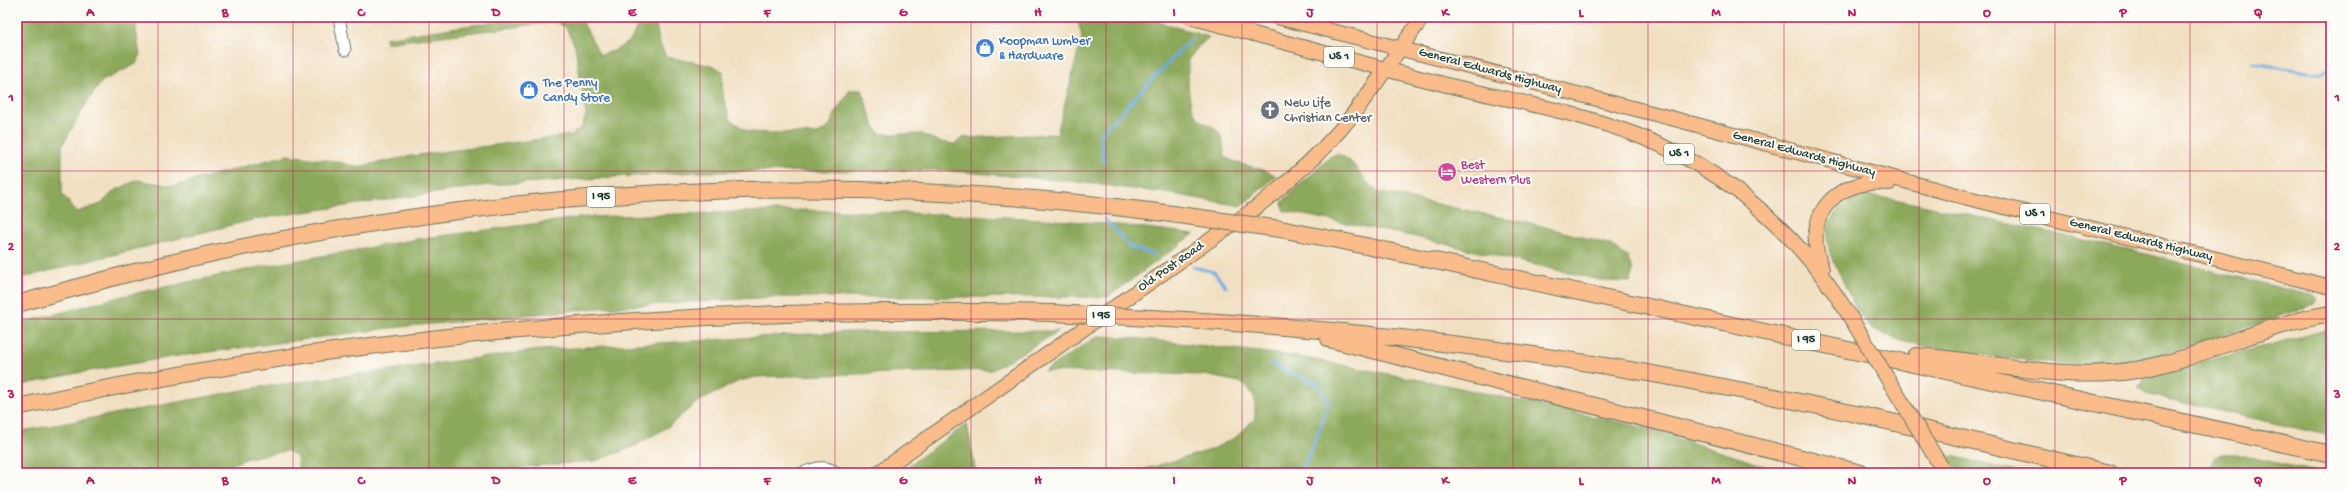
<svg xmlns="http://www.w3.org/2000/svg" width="2348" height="490" viewBox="0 0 2348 490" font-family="'Gochi Hand',sans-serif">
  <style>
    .forest { fill: #8ca85a; stroke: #567247 }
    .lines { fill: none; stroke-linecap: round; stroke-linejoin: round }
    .stream { stroke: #70ade2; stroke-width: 3 }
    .minor-casing { stroke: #687665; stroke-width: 13 }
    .major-casing { stroke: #687665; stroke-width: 16 }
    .highway-casing { stroke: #687665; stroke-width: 18 }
    .minor { stroke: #fff; stroke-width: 11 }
    .major { stroke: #f9bc8a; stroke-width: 14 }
    .highway { stroke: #f9bc8a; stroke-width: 16 }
    .major-bridge-casing { stroke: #687665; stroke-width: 16; stroke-linecap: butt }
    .highway-bridge-casing { stroke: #687665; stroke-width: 18; stroke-linecap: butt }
    .major-bridge { stroke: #f9bc8a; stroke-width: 14 }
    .highway-bridge { stroke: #f9bc8a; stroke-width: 16 }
    .grid { fill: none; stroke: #c2185b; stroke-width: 1; stroke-opacity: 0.55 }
    .labels { text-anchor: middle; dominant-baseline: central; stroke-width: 4; stroke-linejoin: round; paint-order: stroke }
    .shield { fill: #fdfcf7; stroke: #62766e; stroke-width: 1 }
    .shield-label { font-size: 12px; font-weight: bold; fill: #1f3d34 }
    .shop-label { font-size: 13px; fill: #366cbe; stroke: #fdfcf7; text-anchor: start }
    .street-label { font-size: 13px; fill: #1f3d34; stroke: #fdfcf7 }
    .worship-label { font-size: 13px; fill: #5b616d; stroke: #fdfcf7; text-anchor: start }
    .hotel-label { font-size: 13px; fill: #b23c85; stroke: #fdfcf7; text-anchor: start }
    .neatline { fill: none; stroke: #c2185b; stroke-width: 1.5 }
    .grid-label { font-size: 13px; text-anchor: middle; font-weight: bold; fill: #c2185b }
  </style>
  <rect width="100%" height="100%" fill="#fdfcf7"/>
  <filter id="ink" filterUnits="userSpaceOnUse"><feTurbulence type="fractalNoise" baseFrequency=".025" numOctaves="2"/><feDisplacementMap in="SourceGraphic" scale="8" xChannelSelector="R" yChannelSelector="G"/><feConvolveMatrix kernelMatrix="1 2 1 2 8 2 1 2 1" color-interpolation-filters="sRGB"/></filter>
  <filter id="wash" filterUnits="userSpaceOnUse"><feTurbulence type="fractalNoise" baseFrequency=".012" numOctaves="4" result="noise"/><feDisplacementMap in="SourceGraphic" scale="16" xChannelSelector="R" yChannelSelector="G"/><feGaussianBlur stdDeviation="0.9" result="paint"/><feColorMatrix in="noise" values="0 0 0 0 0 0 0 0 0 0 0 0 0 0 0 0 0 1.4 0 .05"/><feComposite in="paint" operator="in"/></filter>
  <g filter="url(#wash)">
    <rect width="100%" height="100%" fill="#f1dfc1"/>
    <path class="forest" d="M 17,17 L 138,17 L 136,28 L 140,56 L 136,64 L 102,81 L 86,104 L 62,146 L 62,194 L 77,212 L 101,204 L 114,191 L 137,180 L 173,186 L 287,155 L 334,161 L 357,167 L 411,156 L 572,135 L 582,127 L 586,115 L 575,46 L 566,27 L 555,22 L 386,43 L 385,38 L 527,17 L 580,17 L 600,55 L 614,51 L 631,40 L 641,17 L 651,17 L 656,23 L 659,42 L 666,57 L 714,66 L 723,72 L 722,93 L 730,119 L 748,132 L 818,134 L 829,127 L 837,110 L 850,90 L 862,90 L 873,124 L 880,134 L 921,134 L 940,142 L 955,144 L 962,138 L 1057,134 L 1082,37 L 1077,17 L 1142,17 L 1209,37 L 1198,47 L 1188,60 C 1188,75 1187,96 1193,110 C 1204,134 1223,115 1224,156 C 1240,168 1260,165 1276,176 L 1241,206 L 1173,194 L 1070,181 L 941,170 L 693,172 L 489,185 L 256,219 L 17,279 Z
      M 1337,154 C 1358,160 1361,182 1378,192 L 1542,226 L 1611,245 L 1627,257 L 1633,271 L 1630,282 L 1604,281 L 1411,236 L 1284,211 L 1282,202 L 1331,156 Z
      M 1865,196 L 1894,199 L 2121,248 L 2314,296 L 2318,300 L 2315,305 L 2309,307 C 2247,325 2180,354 2117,363 C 2090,367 2063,364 2037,361 C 1993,357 1949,352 1906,342 C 1892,338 1875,333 1865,321 C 1856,310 1849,294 1843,281 C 1838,270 1830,256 1828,244 C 1825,217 1842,202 1865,196 Z
      M 805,210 C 935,214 1065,216 1194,234 L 1108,297 L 773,297 L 599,308 L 390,328 L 171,357 L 77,373 L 17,386 L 17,324 L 123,296 L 260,267 L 418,239 L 586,217 Z
      M 2331,329 L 2331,436 L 2149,395 L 2138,388 L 2144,379 L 2159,373 Z
      M 1059,331 L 992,370 L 756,377 L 739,381 L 696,403 L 669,426 L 635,446 L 595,461 L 524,467 L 505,473 L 299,473 L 297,457 L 288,451 C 270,454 233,457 223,473 L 17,473 L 17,432 L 260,387 L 540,350 L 846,332 Z
      M 1098,336 L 1135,338 L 1294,356 L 1441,384 L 1642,427 L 1788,473 L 1132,473 L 1211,450 L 1236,437 L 1255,418 L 1255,399 L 1250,390 L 1240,382 L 1204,375 L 1044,371 Z
      M 967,424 L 976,473 L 898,473 Z
      M 2222,454 L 2236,454 L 2322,473 L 2209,473 L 2207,470 L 2215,458 Z
      M 1952,456 L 2020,473 L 1958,473 L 1948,458 Z"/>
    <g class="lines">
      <path class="stream" d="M 2253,63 L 2320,74 L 2331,68
        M 1104,162 L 1100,134 L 1192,38
        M 1106,220 L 1130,247 L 1155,255
        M 1193,267 L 1214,272 L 1226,287
        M 1271,364 L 1318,384 L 1328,402 L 1319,432 L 1300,473"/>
    </g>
  </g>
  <g filter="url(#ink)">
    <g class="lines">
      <g class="minor-casing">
        <path id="minor" d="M 339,17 L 345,50
          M 802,473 C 815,468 826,464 837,473"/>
      </g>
      <g class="major-casing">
        <path id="major" d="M 1190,17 C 1277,40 1363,64 1451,86 C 1513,101 1579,112 1639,136 C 1730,172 1798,233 1849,315
          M 1277,17 L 1671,118 L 1964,197 L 2331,287
          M 1822,269 C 1801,216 1834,178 1889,183
          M 878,473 L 1250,212 C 1283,187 1313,161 1340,130 C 1370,95 1395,54 1423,17"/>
      </g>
      <g class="highway-casing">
        <path id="highway" d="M 1280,229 L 1347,242 L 2331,454
          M 17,304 C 92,283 167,262 243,247 C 555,182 878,172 1194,217
          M 1151,318 C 1343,328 1535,350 1723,387 C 1853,411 1981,443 2110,473
          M 1329,339 L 1861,473
          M 1916,356 C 1989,361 2063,382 2136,370 C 2203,358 2264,324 2331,314
          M 17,407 C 356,332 705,305 1051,313"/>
      </g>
      <use href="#minor" class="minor"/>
      <use href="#major" class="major"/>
      <use href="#highway" class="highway"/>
      <g class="major-bridge-casing">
        <path id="major-bridge" d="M 1849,315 L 1945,473"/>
      </g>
      <g class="highway-bridge-casing">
        <path id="highway-bridge" d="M 1194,217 L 1280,229
          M 1051,313 L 1151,318"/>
      </g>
      <use href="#major-bridge" class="major-bridge"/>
      <use href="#highway-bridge" class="highway-bridge"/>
    </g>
  </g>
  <path class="grid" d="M 158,17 L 158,473M 293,17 L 293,473M 429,17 L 429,473M 564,17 L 564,473M 700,17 L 700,473M 835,17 L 835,473M 971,17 L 971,473M 1106,17 L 1106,473M 1242,17 L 1242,473M 1377,17 L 1377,473M 1513,17 L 1513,473M 1648,17 L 1648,473M 1784,17 L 1784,473M 1919,17 L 1919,473M 2055,17 L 2055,473M 2190,17 L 2190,473M 17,171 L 2331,171M 17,319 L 2331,319"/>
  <defs>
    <g id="shop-disc" transform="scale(1)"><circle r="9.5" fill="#3f7fe0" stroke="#fdfcf7"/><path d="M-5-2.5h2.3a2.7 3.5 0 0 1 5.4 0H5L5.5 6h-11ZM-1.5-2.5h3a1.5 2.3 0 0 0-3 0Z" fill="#fff"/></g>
    <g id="church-disc" transform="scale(1)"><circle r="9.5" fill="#6b7280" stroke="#fdfcf7"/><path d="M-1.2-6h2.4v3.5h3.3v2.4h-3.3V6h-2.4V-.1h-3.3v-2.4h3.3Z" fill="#fff"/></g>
    <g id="hotel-disc" transform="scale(1)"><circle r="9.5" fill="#d1479c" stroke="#fdfcf7"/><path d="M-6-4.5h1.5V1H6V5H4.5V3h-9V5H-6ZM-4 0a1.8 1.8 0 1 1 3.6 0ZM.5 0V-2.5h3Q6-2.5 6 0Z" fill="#fff"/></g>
  </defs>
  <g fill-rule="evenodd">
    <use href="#shop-disc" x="985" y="48"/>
    <use href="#shop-disc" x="529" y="90"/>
    <use href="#church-disc" x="1270" y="110"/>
    <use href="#hotel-disc" x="1447" y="172"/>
  </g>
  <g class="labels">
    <g class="shield">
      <rect x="1324" y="47" width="30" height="20" rx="3"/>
      <rect x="1664" y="144" width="30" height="20" rx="3"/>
      <rect x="587" y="187" width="28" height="20" rx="3"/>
      <rect x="2020" y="204" width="30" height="20" rx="3"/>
      <rect x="1087" y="306" width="28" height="20" rx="3"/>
      <rect x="1792" y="330" width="28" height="20" rx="3"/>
    </g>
    <g class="shield-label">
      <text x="1339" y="57">US 1</text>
      <text x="1679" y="154">US 1</text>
      <text x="601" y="197">I 95</text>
      <text x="2035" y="214">US 1</text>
      <text x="1101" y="316">I 95</text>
      <text x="1806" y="340">I 95</text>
    </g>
    <g class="shop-label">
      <text x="999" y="41">Koopman Lumber<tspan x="999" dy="15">&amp; Hardware</tspan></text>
      <text x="543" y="83">The Penny<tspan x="543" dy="15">Candy Store</tspan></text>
    </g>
    <g class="street-label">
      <text transform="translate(1490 71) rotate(15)">General Edwards Highway</text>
      <text transform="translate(1804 154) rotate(15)">General Edwards Highway</text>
      <text transform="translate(2141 240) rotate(14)">General Edwards Highway</text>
      <text transform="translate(1171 267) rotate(-35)">Old Post Road</text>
    </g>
    <g class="worship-label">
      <text x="1284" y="103">New Life<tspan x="1284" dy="15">Christian Center</tspan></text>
    </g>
    <g class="hotel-label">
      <text x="1461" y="165">Best<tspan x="1461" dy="15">Western Plus</tspan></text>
    </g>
  </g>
  <rect width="2348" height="490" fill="none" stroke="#fdfcf7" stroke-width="44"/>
  <rect x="22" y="22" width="2304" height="446" class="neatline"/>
  <g class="grid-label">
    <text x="90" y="16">A</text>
    <text x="225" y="16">B</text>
    <text x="361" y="16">C</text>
    <text x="496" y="16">D</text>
    <text x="632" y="16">E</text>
    <text x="767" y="16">F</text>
    <text x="903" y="16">G</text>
    <text x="1038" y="16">H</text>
    <text x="1174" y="16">I</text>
    <text x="1310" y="16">J</text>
    <text x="1445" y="16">K</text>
    <text x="1581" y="16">L</text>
    <text x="1716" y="16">M</text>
    <text x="1852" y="16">N</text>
    <text x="1987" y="16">O</text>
    <text x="2123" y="16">P</text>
    <text x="2258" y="16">Q</text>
    <text x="11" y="101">1</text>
    <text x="2337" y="101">1</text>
    <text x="11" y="250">2</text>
    <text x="2337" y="250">2</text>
    <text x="11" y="398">3</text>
    <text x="2337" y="398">3</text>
    <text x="90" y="484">A</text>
    <text x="225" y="484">B</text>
    <text x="361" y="484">C</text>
    <text x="496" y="484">D</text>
    <text x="632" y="484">E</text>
    <text x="767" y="484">F</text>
    <text x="903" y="484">G</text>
    <text x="1038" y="484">H</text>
    <text x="1174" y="484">I</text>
    <text x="1310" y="484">J</text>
    <text x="1445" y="484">K</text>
    <text x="1581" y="484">L</text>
    <text x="1716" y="484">M</text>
    <text x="1852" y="484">N</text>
    <text x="1987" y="484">O</text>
    <text x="2123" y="484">P</text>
    <text x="2258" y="484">Q</text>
  </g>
</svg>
